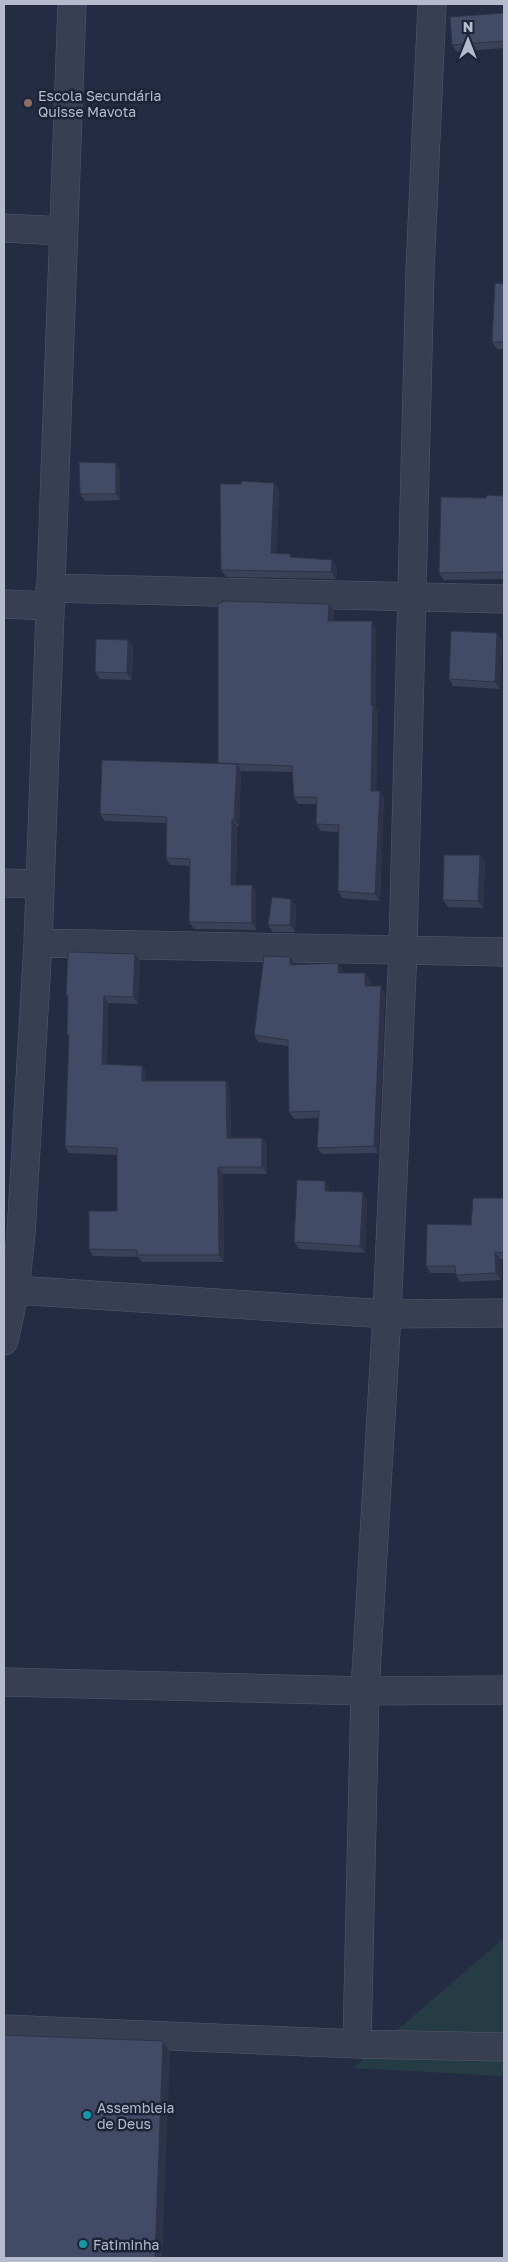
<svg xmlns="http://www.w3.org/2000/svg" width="508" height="2262" viewBox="0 0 508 2262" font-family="'Golos Text',sans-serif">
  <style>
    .green { fill: #263c44 }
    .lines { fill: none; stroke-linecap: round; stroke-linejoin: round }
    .street-casing { stroke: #535a6d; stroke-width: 29 }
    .street { stroke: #383f53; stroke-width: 28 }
    .wall { fill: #394057 }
    .shaded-wall { fill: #2e3447 }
    .building { fill: #424b65; stroke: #2e3447 }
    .education-dot { fill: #8d6e63; stroke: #1d2438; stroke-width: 2 }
    .culture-dot { fill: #0f9aa8; stroke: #1d2438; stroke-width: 2 }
    .labels { text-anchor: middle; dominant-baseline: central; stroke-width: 5; stroke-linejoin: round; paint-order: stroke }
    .poi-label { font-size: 14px; fill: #b5bacd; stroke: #1d2438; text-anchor: start }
  </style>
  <rect width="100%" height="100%" fill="#242c43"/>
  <path class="green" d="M 504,1938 L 504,2076 L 353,2068 Z"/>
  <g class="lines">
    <g class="street-casing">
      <path id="street" d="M 4,228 L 64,231
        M 50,588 L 504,599
        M 4,604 L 49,606
        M 4,883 L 40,884
        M 38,943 L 504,952
        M 15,1290 L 387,1314 L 504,1313
        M 4,1341 L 15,1290 L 21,1234 L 38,943 L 72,4
        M 4,1682 L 365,1691 L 504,1690
        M 4,2029 L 357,2044 L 504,2047
        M 357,2044 L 365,1691 L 387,1314 L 403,949 L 420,271 L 432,4"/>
    </g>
    <use href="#street" class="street"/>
  </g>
  <path class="wall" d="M 504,13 L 504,48 L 457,52 L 452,45 Z
    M 504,284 L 504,349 L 497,349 L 492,342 Z
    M 120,470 L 120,500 L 85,501 L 80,494 Z
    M 279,490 L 276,553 L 290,554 L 292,557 L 332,560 L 337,567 L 336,579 L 226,577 L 221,570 Z
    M 504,496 L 504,579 L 444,580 L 439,573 L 486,498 Z
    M 329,604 L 334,611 L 333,621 L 376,628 L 376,709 L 378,712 L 376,791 L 384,798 L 380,901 L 342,898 L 338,891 L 339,832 L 321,831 L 316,824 L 317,804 L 298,804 L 294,797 L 293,772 L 241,771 L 239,826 L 237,826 L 236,885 L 252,885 L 256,892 L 256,930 L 194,929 L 189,922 L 190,866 L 170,865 L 166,858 L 166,823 L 105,821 L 100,814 L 218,764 Z
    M 128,640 L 133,647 L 132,680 L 100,679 L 95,672 Z
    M 502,640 L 500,689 L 453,686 L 449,679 Z
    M 480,855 L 485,862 L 483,908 L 448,907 L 443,900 Z
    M 291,899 L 296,906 L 295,932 L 273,932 L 268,925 Z
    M 290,957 L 295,965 L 342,970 L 343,973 L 365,973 L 370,980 L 370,986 L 385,993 L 378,1153 L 322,1154 L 317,1148 L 319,1118 L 294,1119 L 289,1112 L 288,1046 L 258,1042 L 254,1035 Z
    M 140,961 L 138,1004 L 108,1003 L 107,1065 L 142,1066 L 146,1072 L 146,1081 L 226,1081 L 230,1088 L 231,1138 L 262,1138 L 267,1145 L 267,1174 L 223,1174 L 224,1262 L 142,1262 L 138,1257 L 93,1256 L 89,1249 L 117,1211 L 117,1155 L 69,1153 L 65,1146 L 69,1038 L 67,1035 L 68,998 L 66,995 Z
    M 325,1181 L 329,1188 L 329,1191 L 367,1199 L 365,1253 L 299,1249 L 294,1242 Z
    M 504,1198 L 504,1259 L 500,1259 L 501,1280 L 460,1282 L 456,1275 L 455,1273 L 431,1273 L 426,1266 L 471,1225 Z"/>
  <path class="shaded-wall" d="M 116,463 L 120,470 L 120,500 L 116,494 Z
    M 274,483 L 279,490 L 276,560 L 271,553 Z
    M 332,560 L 337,567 L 336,579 L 331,572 Z
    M 329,604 L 334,611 L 333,628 L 328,621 Z
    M 372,621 L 376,628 L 376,709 L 378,712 L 376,798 L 371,791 Z
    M 497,633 L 502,640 L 500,689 L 495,682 Z
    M 128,640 L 133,647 L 132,680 L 127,673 Z
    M 237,764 L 241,771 L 239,826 L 234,819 Z
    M 380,791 L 384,798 L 380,901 L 375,894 Z
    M 232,819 L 237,826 L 236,892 L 231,885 Z
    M 480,855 L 485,862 L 483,908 L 478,901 Z
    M 252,885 L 256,892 L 256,930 L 252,923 Z
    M 291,899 L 296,906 L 295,932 L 290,925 Z
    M 135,954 L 140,961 L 138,1004 L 133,997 Z
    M 290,957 L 295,964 L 294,972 L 290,965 Z
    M 338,963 L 342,970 L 343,980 L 338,973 Z
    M 365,973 L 370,980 L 370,992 L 365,986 Z
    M 381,986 L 385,993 L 378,1153 L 374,1146 Z
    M 104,996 L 108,1003 L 107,1071 L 102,1064 Z
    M 142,1066 L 146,1072 L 146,1088 L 142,1081 Z
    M 226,1081 L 230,1088 L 231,1145 L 227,1138 Z
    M 262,1138 L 267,1145 L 267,1174 L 262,1167 Z
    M 218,1167 L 223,1174 L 224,1262 L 219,1255 Z
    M 325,1181 L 329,1188 L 329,1198 L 325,1191 Z
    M 363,1192 L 367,1199 L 365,1253 L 360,1246 Z
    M 495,1252 L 500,1259 L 501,1280 L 496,1273 Z
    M 163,2041 L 170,2052 L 162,2258 L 155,2258 Z"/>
  <path class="building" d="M 504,13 L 504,41 L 452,45 L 450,17 Z
    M 495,283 L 504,284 L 504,342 L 492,342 Z
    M 79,462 L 116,463 L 116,494 L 80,494 Z
    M 241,481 L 274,483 L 271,553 L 290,554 L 290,557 L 332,560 L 331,572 L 221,570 L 220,484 L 241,484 Z
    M 487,495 L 504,496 L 504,572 L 439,573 L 441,497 L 486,498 Z
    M 222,601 L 329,604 L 328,621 L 372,621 L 371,705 L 373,705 L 371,791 L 380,791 L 375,894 L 338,891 L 339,825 L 316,824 L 317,797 L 294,797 L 292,766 L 218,763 L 218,603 L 222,603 Z
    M 451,631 L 497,633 L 495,682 L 449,679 Z
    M 96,639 L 128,640 L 127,673 L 95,672 Z
    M 102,760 L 237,764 L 234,819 L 232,819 L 231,885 L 252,885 L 252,923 L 189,922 L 190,859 L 166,858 L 167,817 L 100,814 Z
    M 444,855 L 480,855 L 478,901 L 443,900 Z
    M 272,897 L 291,899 L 290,925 L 268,925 Z
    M 68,952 L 135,954 L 133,997 L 104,996 L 102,1064 L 142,1066 L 142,1081 L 226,1081 L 227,1138 L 262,1138 L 262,1167 L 218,1167 L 219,1255 L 137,1255 L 137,1250 L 89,1249 L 89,1211 L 117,1211 L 117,1148 L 65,1146 L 69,1035 L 67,1035 L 68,995 L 66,995 Z
    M 264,956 L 290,957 L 290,965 L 338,963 L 338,973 L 365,973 L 365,986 L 381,986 L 374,1146 L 317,1148 L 319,1111 L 289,1112 L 288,1040 L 254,1035 Z
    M 297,1180 L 325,1181 L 325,1191 L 363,1192 L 360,1246 L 294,1242 Z
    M 473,1198 L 504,1198 L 504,1253 L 495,1252 L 496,1273 L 456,1275 L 455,1266 L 426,1266 L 427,1224 L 471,1225 Z
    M 4,2035 L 163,2041 L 155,2258 L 4,2258 Z"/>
  <circle class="education-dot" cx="28" cy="103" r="5"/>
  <g class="culture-dot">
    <circle cx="87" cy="2115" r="5"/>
    <circle cx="83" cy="2244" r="5"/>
  </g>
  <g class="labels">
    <g class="poi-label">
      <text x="38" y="95">Escola Secundária<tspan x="38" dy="16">Quisse Mavota</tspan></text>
      <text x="97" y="2107">Assembleia<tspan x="97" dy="16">de Deus</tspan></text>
      <text x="93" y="2244">Fatiminha</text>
    </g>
  </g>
  <rect width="508" height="2262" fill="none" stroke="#b5bacd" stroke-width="10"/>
  <g transform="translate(468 40)" stroke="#1d2438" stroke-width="4" paint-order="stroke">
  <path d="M0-4L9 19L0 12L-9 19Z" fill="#b5bacd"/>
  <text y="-8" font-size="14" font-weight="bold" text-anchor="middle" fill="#b5bacd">N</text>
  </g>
</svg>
